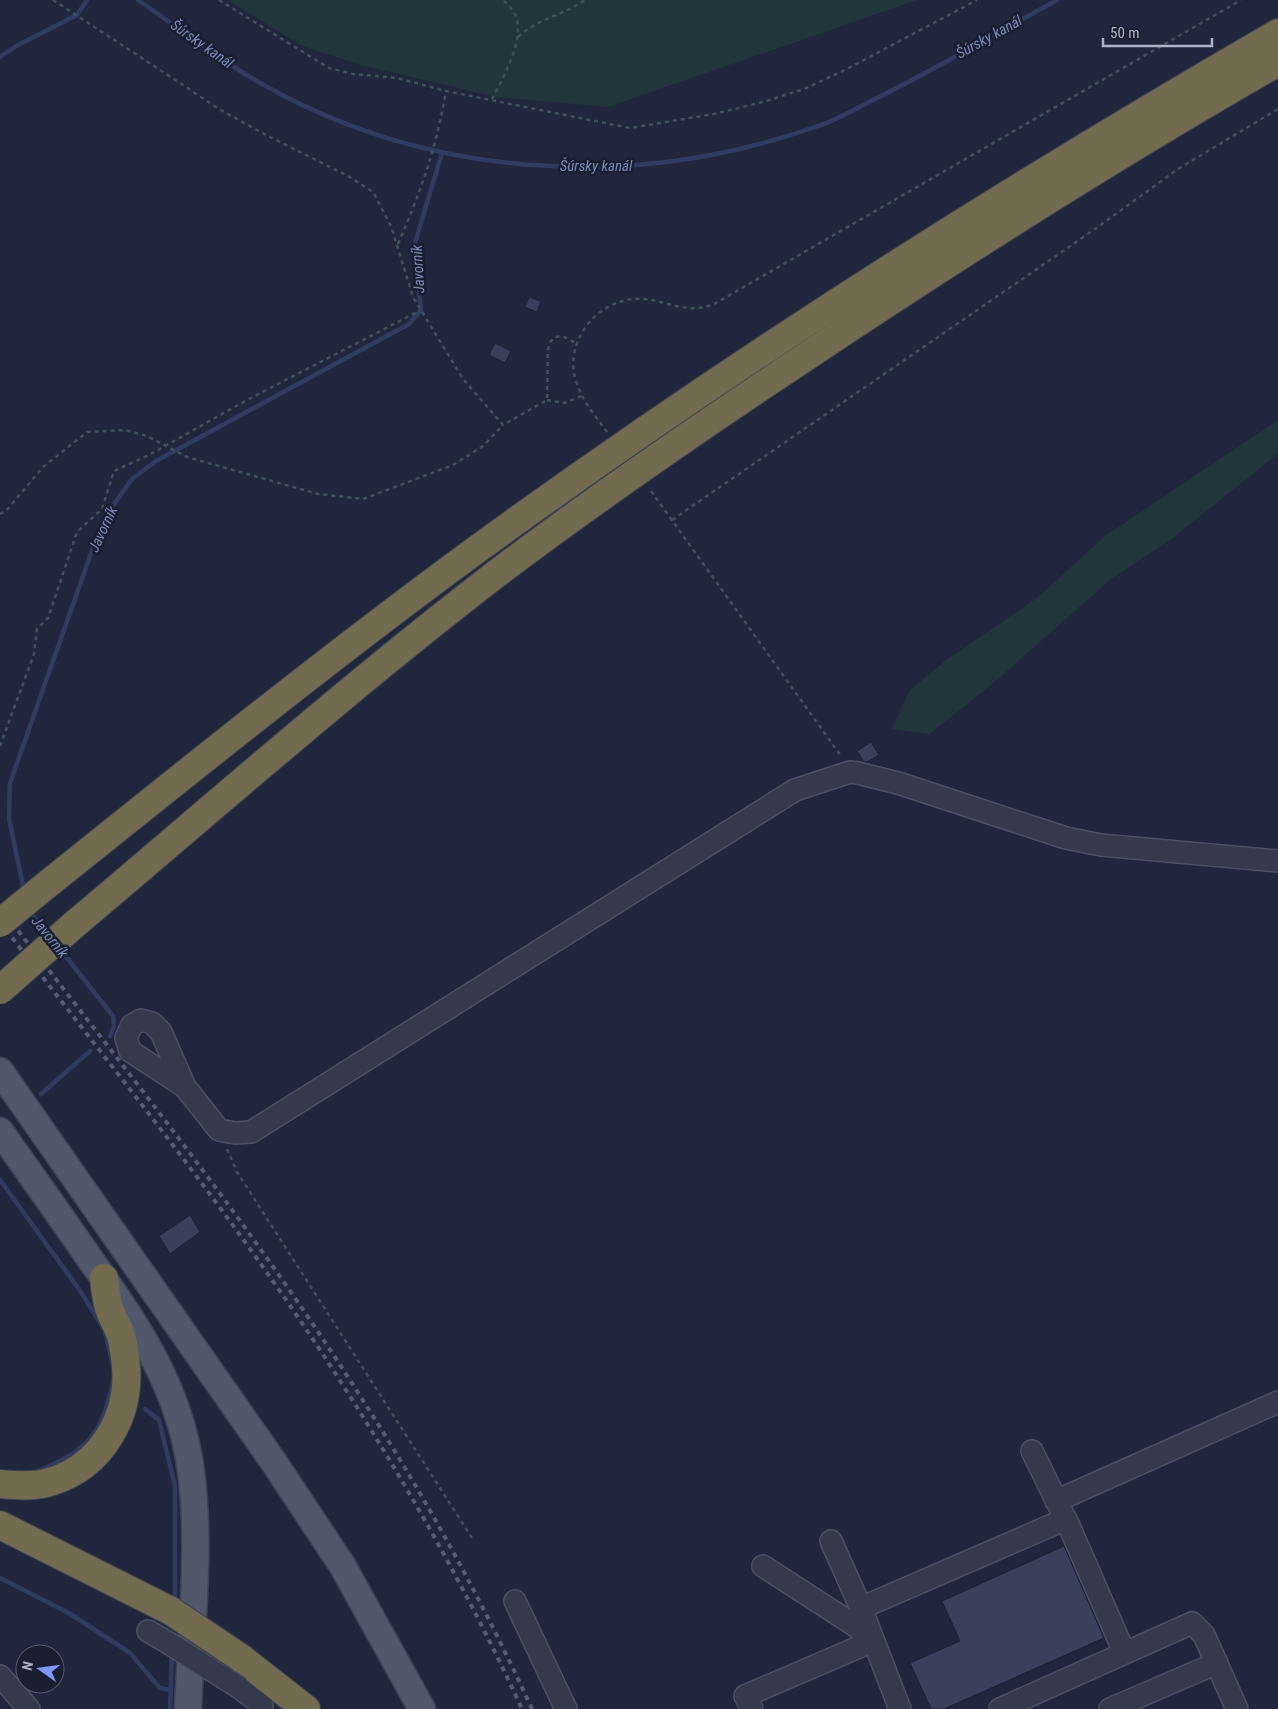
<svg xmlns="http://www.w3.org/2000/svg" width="1278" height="1709" viewBox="0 0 1278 1709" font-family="'Roboto Condensed',sans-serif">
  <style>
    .green { fill: #22353d }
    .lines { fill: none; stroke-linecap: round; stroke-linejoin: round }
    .stream { stroke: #303b62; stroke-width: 4.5 }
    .building { fill: #39405a; stroke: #1b2032 }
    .minor-casing { stroke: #4b5163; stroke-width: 24 }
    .major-casing { stroke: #3d4255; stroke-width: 29 }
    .highway-casing { stroke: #3b4153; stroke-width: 30 }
    .path { stroke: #3f525a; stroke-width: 2.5; stroke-dasharray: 4 4; stroke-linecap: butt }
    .minor { stroke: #34394c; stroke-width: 21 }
    .major { stroke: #51586c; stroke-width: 26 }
    .highway { stroke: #736b50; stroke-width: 28 }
    .rail { stroke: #555c73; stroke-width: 4; stroke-dasharray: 5 5; stroke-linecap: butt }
    .minor-bridge-casing { stroke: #4b5163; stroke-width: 24; stroke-linecap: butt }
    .highway-bridge-casing { stroke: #3b4153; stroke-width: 30; stroke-linecap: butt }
    .minor-bridge { stroke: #34394c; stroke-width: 21 }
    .highway-bridge { stroke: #736b50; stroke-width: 28 }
    .labels { text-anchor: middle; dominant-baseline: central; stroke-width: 5; stroke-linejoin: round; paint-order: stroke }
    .water-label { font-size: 15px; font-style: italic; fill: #7b8ab7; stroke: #191e30 }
  </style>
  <rect width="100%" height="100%" fill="#20263c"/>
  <path class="green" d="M 228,0 L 917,0 L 608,107 L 496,97 L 361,65 L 302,46 Z
    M 1278,420 L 1278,454 L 1170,540 L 1110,580 L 998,679 L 930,734 L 892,729 L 909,691 L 945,661 L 1037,598 L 1105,536 Z"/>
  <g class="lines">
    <path class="stream" d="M 138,0 C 173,24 208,51 245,74 C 418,179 629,193 818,126 C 839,119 858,107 877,98 C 938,68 997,33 1057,0
      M 0,57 L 18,45 L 77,15 L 87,0
      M 24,890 L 9,819 L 10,783 L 95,542 L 114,504 L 132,479 L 156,461 L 409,324 L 421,310 L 414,246 L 442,153
      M 29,910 L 48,935
      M 60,949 L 113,1016 L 114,1026 L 110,1036
      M 41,1094 L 90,1051
      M 0,1180 L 81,1292 L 105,1331 L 113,1366
      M 145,1409 L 159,1420 L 175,1486 L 175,1603
      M 36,1472 C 87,1451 102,1435 113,1381
      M 0,1578 L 69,1613 L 130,1653 L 160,1688 L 170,1690
      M 170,1709 L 172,1653"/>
  </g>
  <path class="building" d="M 529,297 L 541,301 L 537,312 L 525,307 Z
    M 495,343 L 511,351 L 505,363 L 489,355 Z
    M 871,742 L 879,755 L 867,762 L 864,762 L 857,751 Z
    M 190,1215 L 200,1232 L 170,1254 L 159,1236 Z
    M 1064,1546 L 1104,1638 L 944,1709 L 931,1709 L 910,1663 L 960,1641 L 942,1601 Z"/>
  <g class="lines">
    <g class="minor-casing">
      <path id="minor" d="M 185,1087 L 130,1051 L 126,1038 L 132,1025 L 141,1020 L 152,1023 L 161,1032 L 185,1087 L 219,1130 L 235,1133 L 251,1132 L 795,790 L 850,772 L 858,773 L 898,783 L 1066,838 L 1101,845 L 1278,861
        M 1032,1451 L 1063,1514
        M 1056,1501 L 1278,1402
        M 831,1541 L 861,1608 L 900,1709
        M 515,1601 L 566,1709
        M 861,1608 L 1066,1519 L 1124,1652
        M 148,1631 L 167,1642
        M 0,1676 L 29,1709
        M 240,1688 L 262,1705
        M 752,1709 L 745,1696 L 873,1641 L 854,1625 L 763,1566
        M 1000,1709 L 1192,1623 L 1204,1635 L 1237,1709
        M 1110,1709 L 1217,1663"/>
    </g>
    <g class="major-casing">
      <path id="major" d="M 0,1071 L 273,1461 L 342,1565 L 422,1709
        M 0,1131 C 28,1171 57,1211 85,1252 C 134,1321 179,1383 191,1471 C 201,1546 191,1632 188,1709"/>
    </g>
    <g class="highway-casing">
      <path id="highway" d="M 49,883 C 190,770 330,657 476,550 C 733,363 1003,192 1278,33
        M 76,923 C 216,805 354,683 500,571 C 597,498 697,429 798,362 C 955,257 1114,156 1278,62
        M 0,1484 C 18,1486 36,1487 53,1481 C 102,1465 130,1416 126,1367 C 125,1357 124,1346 121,1336 C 118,1326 112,1318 109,1308 C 106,1298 105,1288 104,1278
        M 0,1525 L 171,1611
        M 241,1658 L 306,1709"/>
    </g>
    <path class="path" d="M 53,0 L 180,83 L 219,109 L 266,135 L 348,176 L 373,192 L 391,226 L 413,297 L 463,379 L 503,425 L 547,400 L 548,350 L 550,342 L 555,337 L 562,336 L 576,343
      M 219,0 L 329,68 L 353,74 L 397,78 L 446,91 L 630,128 L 714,114 L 763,102 L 804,89 L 845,70 L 977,0
      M 518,37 C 537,19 564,15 585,0
      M 492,99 C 505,73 537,22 502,0
      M 398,244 C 421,191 436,149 446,91
      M 547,400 L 564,403 L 582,396
      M 607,432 C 596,417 583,402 577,384 C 562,345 594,302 634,299 C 656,297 676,310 698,308 C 704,308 711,305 716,303 L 1241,0
      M 651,491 L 841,756
      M 0,514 L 6,511 L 43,467 L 87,432 L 125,430 L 147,436 L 187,457 L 318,494 L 363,499 L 453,465 L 483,446 L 503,425
      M 672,520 L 1095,229 L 1178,169 L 1278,109
      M 0,746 L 34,654 L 37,629 L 48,618 L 77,532 L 102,509 L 114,471 L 149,455 L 247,400 L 421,310
      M 227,1149 L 237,1172 L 474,1541"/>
    <use href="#minor" class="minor"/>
    <use href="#major" class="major"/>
    <use href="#highway" class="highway"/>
    <path class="rail" d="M 0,907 C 124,1068 253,1227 362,1399 C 426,1498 483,1602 532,1709
      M 0,922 C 109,1064 223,1203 322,1353 C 397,1467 465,1585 522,1709"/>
    <g class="minor-bridge-casing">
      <path id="minor-bridge" d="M 167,1642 L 240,1688"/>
    </g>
    <g class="highway-bridge-casing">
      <path id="highway-bridge" d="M 0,923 L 49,883
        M 0,990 L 76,923
        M 171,1611 L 241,1658"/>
    </g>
    <use href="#minor-bridge" class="minor-bridge"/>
    <use href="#highway-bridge" class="highway-bridge"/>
  </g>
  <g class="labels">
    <g class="water-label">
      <text transform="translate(989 37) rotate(-29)">Šúrsky kanál</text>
      <text transform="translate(202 44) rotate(35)">Šúrsky kanál</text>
      <text x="596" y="166">Šúrsky kanál</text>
      <text transform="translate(418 269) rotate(-93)">Javorník</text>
      <text transform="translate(103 529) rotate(-65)">Javorník</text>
      <text transform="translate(50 937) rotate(51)">Javorník</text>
    </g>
  </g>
  <g transform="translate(40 1669) rotate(284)"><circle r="24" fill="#191e30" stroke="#555a6d"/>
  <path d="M0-4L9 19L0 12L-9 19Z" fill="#7c97ff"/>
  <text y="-8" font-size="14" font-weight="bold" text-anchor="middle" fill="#aeb4c8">N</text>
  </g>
  <path d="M1103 38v8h109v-8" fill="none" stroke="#aeb4c8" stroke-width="2.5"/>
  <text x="1110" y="38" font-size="15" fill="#aeb4c8" stroke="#191e30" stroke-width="4" paint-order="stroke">50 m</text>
</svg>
